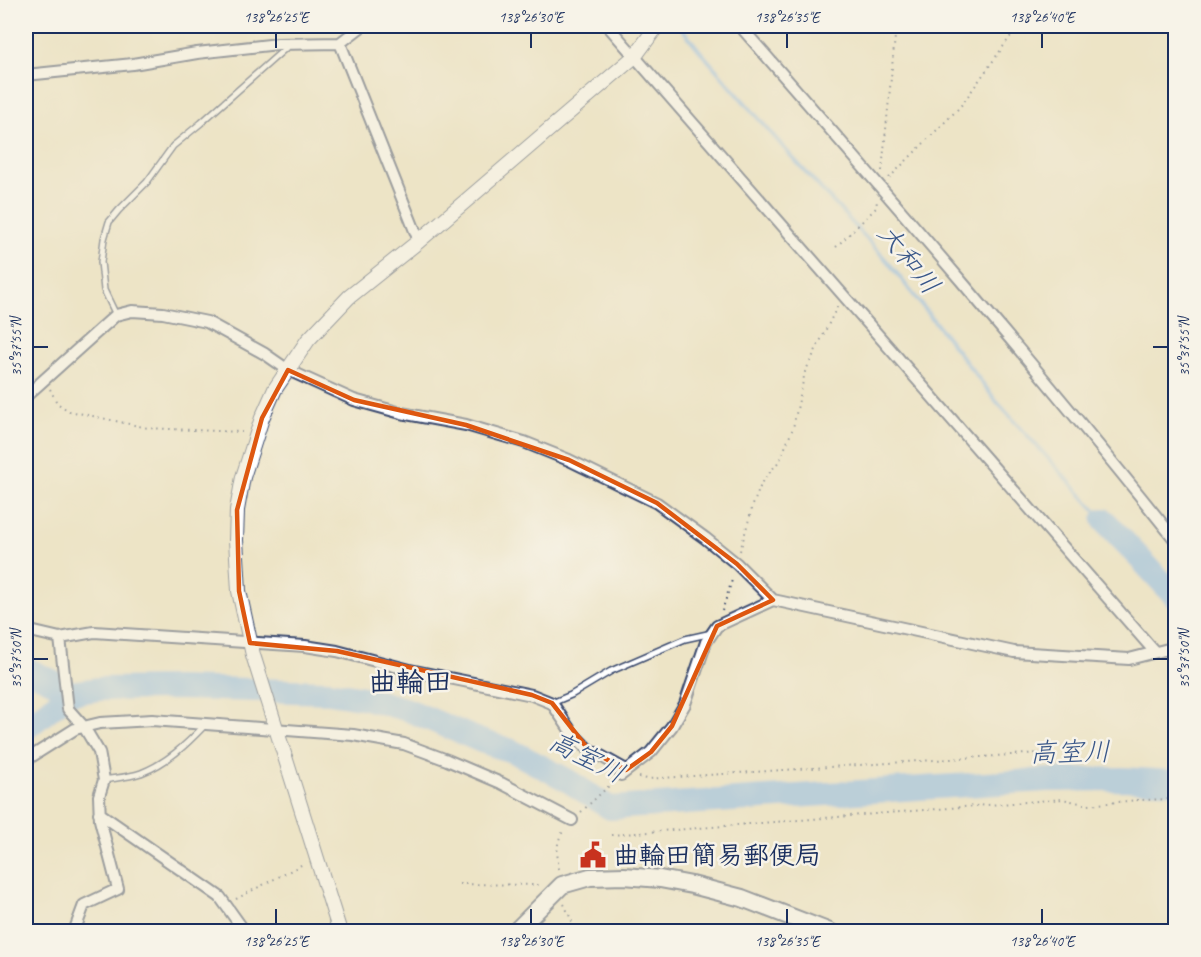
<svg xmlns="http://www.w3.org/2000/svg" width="1201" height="957" viewBox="0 0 1201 957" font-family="Caveat,'Klee One',sans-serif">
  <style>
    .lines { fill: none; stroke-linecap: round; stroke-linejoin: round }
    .stream { stroke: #7fb5ee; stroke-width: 4 }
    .river { stroke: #7fb5ee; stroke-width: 24 }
    .service-casing { stroke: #3a4a6e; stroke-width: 8 }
    .minor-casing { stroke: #3a4a6e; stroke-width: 14 }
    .tertiary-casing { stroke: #3a4a6e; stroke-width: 16 }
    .secondary-casing { stroke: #3a4a6e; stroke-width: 20 }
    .path { stroke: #3a4a6e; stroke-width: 2; stroke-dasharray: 1.5 4.5; stroke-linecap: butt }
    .service { stroke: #fff; stroke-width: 5 }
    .minor { stroke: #fff; stroke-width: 10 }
    .tertiary { stroke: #fff; stroke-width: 14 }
    .secondary { stroke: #fff; stroke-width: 16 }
    .marked { fill: none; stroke: #de5710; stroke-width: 4.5; stroke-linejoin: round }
    .ticks { fill: none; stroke: #1b2f5e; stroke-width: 2 }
    .labels { text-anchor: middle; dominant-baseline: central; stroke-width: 5; stroke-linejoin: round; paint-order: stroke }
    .poi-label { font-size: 26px; font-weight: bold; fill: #1b2f5e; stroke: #f7f3e8; text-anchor: start }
    .water-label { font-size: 27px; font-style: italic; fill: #395789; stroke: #f7f3e8 }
    .quarter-label { font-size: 28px; font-weight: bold; fill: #1b2f5e; stroke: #f7f3e8 }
    .neatline { fill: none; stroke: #1b2f5e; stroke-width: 2 }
    .ticks-label { font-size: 15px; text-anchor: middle; fill: #1b2f5e }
  </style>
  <rect width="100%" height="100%" fill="#f7f3e8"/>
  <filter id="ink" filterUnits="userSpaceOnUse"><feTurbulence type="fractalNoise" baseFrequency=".0167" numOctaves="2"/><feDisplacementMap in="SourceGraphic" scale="12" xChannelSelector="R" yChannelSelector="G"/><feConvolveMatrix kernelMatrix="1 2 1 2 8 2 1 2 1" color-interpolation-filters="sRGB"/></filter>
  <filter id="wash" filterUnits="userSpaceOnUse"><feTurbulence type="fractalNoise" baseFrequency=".008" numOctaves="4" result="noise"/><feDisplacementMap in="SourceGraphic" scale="24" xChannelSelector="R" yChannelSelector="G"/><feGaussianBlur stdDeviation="1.35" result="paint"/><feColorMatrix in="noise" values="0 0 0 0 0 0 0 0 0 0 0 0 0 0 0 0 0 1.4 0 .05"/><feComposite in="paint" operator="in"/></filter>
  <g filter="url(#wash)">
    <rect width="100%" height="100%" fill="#ede4c6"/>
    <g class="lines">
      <path class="stream" d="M 680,26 L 700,51 L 792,157 L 888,262 L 997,402 L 1104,520"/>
      <path class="river" d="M 1104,520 L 1176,597
        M 26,669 L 54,682 L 70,693 L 99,689 L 176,688 L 329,692 L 365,698 L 408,710 L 481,741 L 512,751 L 567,780 L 610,808 L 1047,780 L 1122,779 L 1176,782
        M 26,728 L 70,693"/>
    </g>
  </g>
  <g filter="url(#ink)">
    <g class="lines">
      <g class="service-casing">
        <path id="service" d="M 116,315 L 104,290 L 101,262 L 104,239 L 109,222 L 119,210 L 147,182 L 173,146 L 201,123 L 288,46
          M 552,703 L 571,695 L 611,671 L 685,639 L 712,633
          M 104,780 C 116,778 129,777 141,773 C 167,763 186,745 205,725"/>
      </g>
      <g class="minor-casing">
        <path id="minor" d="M 608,26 L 1155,652
          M 740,26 C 888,195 1036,365 1176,541
          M 340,43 L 419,241
          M 26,75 L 133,64 L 197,53 L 278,44 L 340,43 L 362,26
          M 26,396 L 116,315 L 132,311 L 163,313 L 207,322 L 265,354 L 288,370 L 354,400 L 401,413 L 466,425 L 524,442 L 569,460 L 657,503 L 705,538 L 737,564 L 773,600
          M 26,630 L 60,638 L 94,632 L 305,646 L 337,651 L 410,670 L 532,695 L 552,703 L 572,733 L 588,749 L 626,770
          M 60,638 L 68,709 L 84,727 L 99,752 L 104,780 L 99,796 L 100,820 L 118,889 L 84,905 L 74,932
          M 26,760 L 75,729 L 100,723 L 152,720 L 353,735 L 404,744 L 447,760 L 501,783 L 572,820
          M 621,775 L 651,752 L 672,726 L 685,704 L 706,642 L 717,626 L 773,600 L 1014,652 L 1129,659 L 1176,647
          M 99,813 L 220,897 L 245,932"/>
      </g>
      <g class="tertiary-casing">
        <path id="tertiary" d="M 340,932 L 253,655 L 239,591 L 236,540 L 237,510 L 243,477 L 262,418 L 275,389 L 308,340 L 349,297 L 419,241 L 635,56 L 657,26"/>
      </g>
      <g class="secondary-casing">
        <path id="secondary" d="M 515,932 L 562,885 L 590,877 L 624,876 L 660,879 L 692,885 L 742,898 L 830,932"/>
      </g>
      <path class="path" d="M 267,26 L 277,32
        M 882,171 L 896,26
        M 889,178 L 960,107 L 1018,26
        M 836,247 L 876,208 L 877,201
        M 50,389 L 57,403 L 69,411 L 148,428 L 242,432
        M 740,551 L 753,505 L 762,482 L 780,460 L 793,428 L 805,372 L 838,305
        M 722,611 L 733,577
        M 639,777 L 647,779 L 1041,753
        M 581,812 L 612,783
        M 611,835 L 1063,799 L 1088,805 L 1138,800 L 1176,799
        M 559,869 C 557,855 555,841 565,829
        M 459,884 L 539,885
        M 236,899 L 305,863
        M 564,904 L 577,932"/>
      <use href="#service" class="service"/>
      <use href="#minor" class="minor"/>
      <use href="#tertiary" class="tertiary"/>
      <use href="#secondary" class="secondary"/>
    </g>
  </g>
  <path d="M0 0H1201V957H0ZM 288,370 L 354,400 L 466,425 L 569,460 L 657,503 L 737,564 L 773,600 L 717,626 L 672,726 L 651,752 L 626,770 L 588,749 L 552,703 L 532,695 L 337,651 L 250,643 L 239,591 L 237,510 L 262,418 Z" fill="#ede4c6" fill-opacity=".55" fill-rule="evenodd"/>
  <path class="marked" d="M 288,370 L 354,400 L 466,425 L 569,460 L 657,503 L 737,564 L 773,600 L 717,626 L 672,726 L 651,752 L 626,770 L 588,749 L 552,703 L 532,695 L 337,651 L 250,643 L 239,591 L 237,510 L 262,418 Z"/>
  <path class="ticks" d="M 276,33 L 276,48M 531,33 L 531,48M 787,33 L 787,48M 1042,33 L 1042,48M 33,347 L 48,347M 1153,347 L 1168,347M 33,659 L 48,659M 1153,659 L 1168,659M 276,909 L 276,924M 531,909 L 531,924M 787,909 L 787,924M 1042,909 L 1042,924"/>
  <defs>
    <g id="civic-bare" transform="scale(2.07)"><path d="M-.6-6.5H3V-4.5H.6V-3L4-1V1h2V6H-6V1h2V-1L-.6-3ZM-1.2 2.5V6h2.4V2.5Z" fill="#c8321e" stroke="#f7f3e8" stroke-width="2.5" paint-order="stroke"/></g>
  </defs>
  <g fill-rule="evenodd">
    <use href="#civic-bare" x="593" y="855"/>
  </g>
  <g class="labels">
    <g class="poi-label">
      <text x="613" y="855">曲輪田簡易郵便局</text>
    </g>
    <g class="water-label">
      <text transform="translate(909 259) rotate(51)">大和川</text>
      <text transform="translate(1070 752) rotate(-1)">高室川</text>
      <text transform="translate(587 757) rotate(27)">高室川</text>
    </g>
    <g class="quarter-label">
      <text x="410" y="681">曲輪田</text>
    </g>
  </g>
  <rect width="1201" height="957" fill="none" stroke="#f7f3e8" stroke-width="66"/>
  <rect x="33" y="33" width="1135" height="891" class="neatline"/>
  <g class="ticks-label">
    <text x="276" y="22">138°26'25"E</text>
    <text x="531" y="22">138°26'30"E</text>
    <text x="787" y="22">138°26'35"E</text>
    <text x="1042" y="22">138°26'40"E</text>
    <text transform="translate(16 347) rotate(-90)" y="5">35°37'55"N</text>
    <text transform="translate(1184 347) rotate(-90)" y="5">35°37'55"N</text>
    <text transform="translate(16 659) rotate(-90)" y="5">35°37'50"N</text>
    <text transform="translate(1184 659) rotate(-90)" y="5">35°37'50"N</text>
    <text x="276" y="946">138°26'25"E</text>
    <text x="531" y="946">138°26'30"E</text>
    <text x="787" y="946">138°26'35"E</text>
    <text x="1042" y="946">138°26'40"E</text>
  </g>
</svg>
